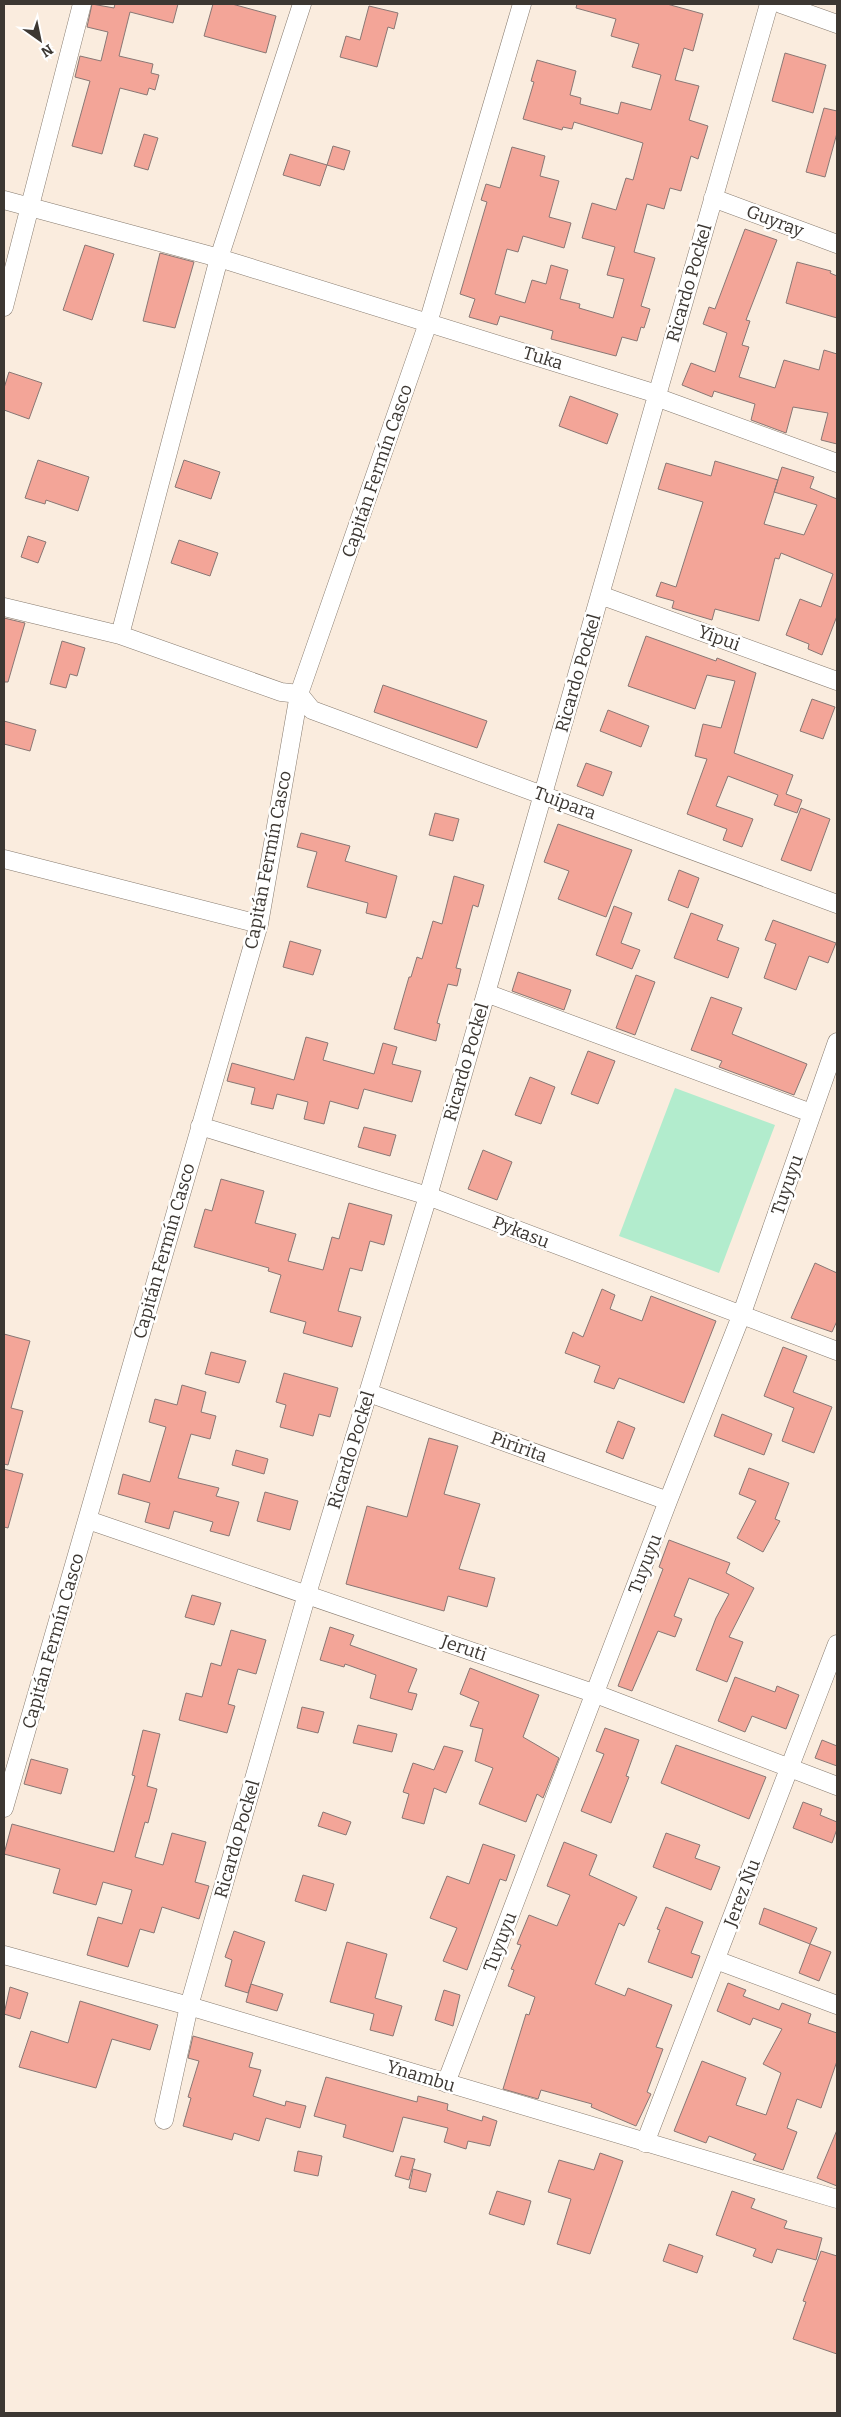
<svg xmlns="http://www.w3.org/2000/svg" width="841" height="2417" viewBox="0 0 841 2417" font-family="Bitter,serif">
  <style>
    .green { fill: #b2eccd }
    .building { fill: #f3a598; stroke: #897774 }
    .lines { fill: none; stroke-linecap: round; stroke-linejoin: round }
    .street-casing { stroke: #877b6f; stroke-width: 19 }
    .street { stroke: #fff; stroke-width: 18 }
    .labels { text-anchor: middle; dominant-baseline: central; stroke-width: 5; stroke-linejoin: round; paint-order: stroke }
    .street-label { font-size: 18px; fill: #3c3732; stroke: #fff }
  </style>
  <rect width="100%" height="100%" fill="#faecde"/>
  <path class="green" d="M 675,1088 L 775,1125 L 719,1273 L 619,1236 Z"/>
  <path class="building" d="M 92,4 L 114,8 L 115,4 L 178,4 L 173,23 L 130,12 L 119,56 L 153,64 L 151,73 L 159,75 L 155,90 L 149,88 L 147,95 L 120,88 L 102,154 L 72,146 L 90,81 L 75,77 L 80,56 L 101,61 L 108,32 L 87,27 Z
    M 213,4 L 232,4 L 276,16 L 266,53 L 204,36 Z
    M 577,4 L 667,4 L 703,14 L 693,51 L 684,48 L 675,80 L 699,86 L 689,120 L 708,126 L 698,159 L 691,156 L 681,191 L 670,188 L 664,209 L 647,204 L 634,252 L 655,258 L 641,306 L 650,309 L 644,328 L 641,327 L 637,341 L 622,337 L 616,356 L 551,339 L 553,331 L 500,316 L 497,325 L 469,317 L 475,299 L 460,294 L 487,202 L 481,200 L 486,184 L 500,188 L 512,147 L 545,156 L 540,176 L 559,181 L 549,217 L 571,223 L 564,248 L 523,236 L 518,252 L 507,249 L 495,294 L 525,303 L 532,280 L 546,284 L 551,265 L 568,270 L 560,299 L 580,304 L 579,308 L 613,318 L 624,279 L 607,275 L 615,247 L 582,238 L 592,203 L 616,210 L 626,178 L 633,180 L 643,143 L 574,122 L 572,129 L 563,127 L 562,130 L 523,119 L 534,82 L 531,81 L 537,60 L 576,71 L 570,95 L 581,98 L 580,104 L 618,114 L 621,102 L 651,110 L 661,75 L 632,67 L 639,44 L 611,36 L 616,19 L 576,8 Z
    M 369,6 L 398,13 L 394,29 L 388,27 L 377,67 L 340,57 L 346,36 L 360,40 Z
    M 785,53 L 826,65 L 813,113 L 772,101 Z
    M 824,108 L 837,111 L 837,133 L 825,177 L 806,172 Z
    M 144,134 L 158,138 L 148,170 L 134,166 Z
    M 333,146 L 350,151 L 344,170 L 327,165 Z
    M 290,154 L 327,165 L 320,186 L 283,175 Z
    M 745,229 L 777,240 L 746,320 L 750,321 L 742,345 L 749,347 L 739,377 L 775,388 L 784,360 L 819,370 L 824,350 L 837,354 L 837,444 L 821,440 L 828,413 L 793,407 L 786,433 L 751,420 L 755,404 L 714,391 L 712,397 L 682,385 L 691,363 L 715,372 L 727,333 L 703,324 L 709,307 L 715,309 Z
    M 85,245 L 114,254 L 92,320 L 63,310 Z
    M 160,253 L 194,262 L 175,328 L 143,321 Z
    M 797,262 L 831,271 L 830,273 L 837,276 L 837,318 L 786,303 Z
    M 9,372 L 42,383 L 29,419 L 4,410 L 4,388 Z
    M 570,396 L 618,414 L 607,444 L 559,426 Z
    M 38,460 L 89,477 L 78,511 L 46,500 L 45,504 L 25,498 Z
    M 184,460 L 220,472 L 211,499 L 175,487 Z
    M 715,461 L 778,480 L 764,524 L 804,535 L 817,505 L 774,492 L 782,467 L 814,477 L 810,488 L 837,499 L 837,616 L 822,655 L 808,649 L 809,644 L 786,635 L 800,599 L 821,607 L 833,574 L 781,553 L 779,559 L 775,558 L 759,621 L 715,609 L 712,620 L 672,608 L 674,601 L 656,596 L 661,582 L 676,587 L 703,502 L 658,489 L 666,463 L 711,476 Z
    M 28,536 L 46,542 L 38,563 L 21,557 Z
    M 179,540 L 218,553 L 210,576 L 171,563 Z
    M 4,618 L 25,623 L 8,682 L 4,682 Z
    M 646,636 L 716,661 L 717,658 L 756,673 L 734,753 L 793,775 L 786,794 L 802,800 L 797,813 L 774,805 L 778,795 L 728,776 L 716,806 L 753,819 L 742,847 L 723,840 L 727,829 L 687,814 L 707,759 L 695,756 L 703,724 L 721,728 L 735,681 L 707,675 L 695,709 L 628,686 Z
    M 62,641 L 85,648 L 77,676 L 70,674 L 66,688 L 50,684 Z
    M 383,685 L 487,721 L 477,748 L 374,712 Z
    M 812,699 L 835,707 L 823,739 L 800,731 Z
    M 608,710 L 649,726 L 641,747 L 600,731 Z
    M 4,721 L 36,730 L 30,751 L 4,744 Z
    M 586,763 L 612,772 L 603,796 L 577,786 Z
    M 801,808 L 830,819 L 811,871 L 781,860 Z
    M 435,813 L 459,819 L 453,841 L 429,835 Z
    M 558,824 L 632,850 L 606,917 L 558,899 L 569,871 L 544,862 Z
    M 301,833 L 350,846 L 345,861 L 397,876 L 386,918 L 366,913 L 368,903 L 307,887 L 317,852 L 297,847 Z
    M 679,870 L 699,878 L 688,908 L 668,900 Z
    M 454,876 L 484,885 L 478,907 L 473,905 L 456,968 L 461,969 L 457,986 L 448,984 L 437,1023 L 440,1024 L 436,1041 L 394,1029 L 409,977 L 411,977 L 417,957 L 422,959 L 433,921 L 442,924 Z
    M 614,906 L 632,913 L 621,943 L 640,950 L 632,969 L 596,955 Z
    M 691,913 L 723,925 L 717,940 L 739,948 L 728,978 L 674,958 Z
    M 773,920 L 836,943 L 828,963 L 809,956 L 796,990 L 764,978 L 776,944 L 765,940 Z
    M 290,941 L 321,950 L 313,975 L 283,967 Z
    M 518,972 L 571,990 L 564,1010 L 512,991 Z
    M 636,975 L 655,982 L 635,1035 L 616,1028 Z
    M 711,997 L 742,1008 L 732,1034 L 807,1064 L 794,1095 L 719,1067 L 722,1061 L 691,1050 Z
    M 306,1037 L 328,1043 L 323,1060 L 374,1074 L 383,1043 L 397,1047 L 392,1064 L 421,1071 L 412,1102 L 364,1089 L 358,1109 L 330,1101 L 324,1124 L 304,1119 L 308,1102 L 277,1094 L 273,1109 L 251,1104 L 255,1088 L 227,1081 L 232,1063 L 294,1080 Z
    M 588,1051 L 615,1061 L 598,1104 L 571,1094 Z
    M 530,1077 L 555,1087 L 541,1124 L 515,1115 Z
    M 364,1127 L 396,1135 L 390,1156 L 358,1147 Z
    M 483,1150 L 512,1162 L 497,1200 L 468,1189 Z
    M 221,1179 L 264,1191 L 255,1223 L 296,1234 L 288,1261 L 323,1270 L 332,1237 L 339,1239 L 349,1203 L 392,1215 L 384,1245 L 370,1241 L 362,1271 L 350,1268 L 338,1311 L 361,1317 L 352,1347 L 303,1333 L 306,1322 L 270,1312 L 281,1275 L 268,1271 L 269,1268 L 194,1247 L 205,1209 L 212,1211 Z
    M 815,1263 L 837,1273 L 837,1321 L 832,1332 L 791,1318 Z
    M 602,1289 L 615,1295 L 610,1309 L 642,1321 L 651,1296 L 716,1321 L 684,1403 L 619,1378 L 614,1389 L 594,1382 L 600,1366 L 565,1353 L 573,1332 L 583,1337 Z
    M 4,1334 L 30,1341 L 11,1408 L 23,1411 L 8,1465 L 4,1464 Z
    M 783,1347 L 807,1356 L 793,1392 L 832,1407 L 814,1453 L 782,1441 L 794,1408 L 764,1396 Z
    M 211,1352 L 246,1361 L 239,1383 L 205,1374 Z
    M 284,1373 L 338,1388 L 330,1417 L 319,1414 L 313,1436 L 280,1427 L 286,1405 L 276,1402 Z
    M 182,1385 L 206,1392 L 201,1412 L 216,1416 L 210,1439 L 191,1434 L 178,1478 L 219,1488 L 216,1496 L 239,1502 L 229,1536 L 210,1531 L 213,1522 L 174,1511 L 169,1529 L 145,1522 L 150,1503 L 118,1494 L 123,1474 L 150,1482 L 166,1427 L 149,1422 L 155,1399 L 177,1405 Z
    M 722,1414 L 772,1434 L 764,1455 L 714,1436 Z
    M 618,1421 L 635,1428 L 623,1459 L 606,1452 Z
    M 429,1438 L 458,1446 L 444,1494 L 480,1504 L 459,1569 L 495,1578 L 487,1607 L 448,1596 L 444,1611 L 346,1584 L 367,1506 L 407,1517 Z
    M 236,1450 L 268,1459 L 264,1474 L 232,1465 Z
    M 749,1468 L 789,1483 L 775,1519 L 780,1521 L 763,1552 L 737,1538 L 756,1501 L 739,1494 Z
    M 4,1469 L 23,1474 L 8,1528 L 4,1527 Z
    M 265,1492 L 298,1501 L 290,1530 L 257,1521 Z
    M 669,1540 L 730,1563 L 726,1573 L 754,1588 L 729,1637 L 743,1642 L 727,1682 L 696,1670 L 716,1618 L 729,1594 L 689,1578 L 674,1616 L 682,1619 L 675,1637 L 658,1631 L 632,1691 L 618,1686 L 663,1569 L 659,1567 Z
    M 192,1595 L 221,1603 L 214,1625 L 185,1617 Z
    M 330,1627 L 354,1635 L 350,1645 L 417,1669 L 408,1692 L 417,1694 L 412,1710 L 370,1698 L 376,1675 L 345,1664 L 344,1667 L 320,1660 Z
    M 231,1630 L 266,1640 L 256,1674 L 238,1669 L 228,1704 L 235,1706 L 227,1733 L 179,1720 L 186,1693 L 202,1697 L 211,1663 L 221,1666 Z
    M 470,1668 L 539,1695 L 523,1737 L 559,1758 L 543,1798 L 537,1794 L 526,1822 L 479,1804 L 493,1768 L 475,1761 L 483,1729 L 470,1726 L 479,1702 L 460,1694 Z
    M 735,1677 L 775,1692 L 777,1686 L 799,1695 L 786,1729 L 752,1716 L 745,1732 L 718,1721 Z
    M 302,1707 L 324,1712 L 318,1733 L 297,1728 Z
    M 358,1725 L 397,1734 L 392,1752 L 353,1743 Z
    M 605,1728 L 639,1740 L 626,1776 L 629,1777 L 611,1823 L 581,1811 L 604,1754 L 596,1751 Z
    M 143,1730 L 160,1734 L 147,1786 L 157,1789 L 148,1823 L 145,1822 L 135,1857 L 163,1865 L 172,1833 L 206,1842 L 195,1882 L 209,1886 L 199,1919 L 162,1907 L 154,1933 L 140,1929 L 128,1967 L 87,1955 L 98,1917 L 122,1924 L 132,1890 L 103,1882 L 96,1905 L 53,1893 L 60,1869 L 4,1854 L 12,1824 L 114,1852 L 135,1776 L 132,1775 Z
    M 822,1740 L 837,1746 L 837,1766 L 815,1758 Z
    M 676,1745 L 766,1777 L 749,1819 L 661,1783 Z
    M 444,1746 L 463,1751 L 446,1793 L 434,1788 L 424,1824 L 402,1818 L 409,1794 L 403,1792 L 413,1763 L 434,1770 Z
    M 31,1759 L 68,1769 L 61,1794 L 24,1784 Z
    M 803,1802 L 822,1809 L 820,1815 L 837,1822 L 837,1829 L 832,1843 L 793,1828 Z
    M 323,1812 L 351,1822 L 346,1835 L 318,1826 Z
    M 666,1833 L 700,1845 L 695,1858 L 720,1867 L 711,1890 L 653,1867 Z
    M 564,1842 L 597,1855 L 589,1875 L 637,1897 L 624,1926 L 619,1923 L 595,1984 L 625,1996 L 628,1988 L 672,2005 L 656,2047 L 663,2049 L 647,2092 L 651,2094 L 636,2126 L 591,2107 L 592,2104 L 541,2090 L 538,2099 L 503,2089 L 526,2014 L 529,2015 L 535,1997 L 508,1986 L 514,1970 L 511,1969 L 521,1945 L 517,1944 L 529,1915 L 557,1926 L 570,1895 L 547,1886 Z
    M 483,1844 L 515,1855 L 506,1881 L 500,1879 L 467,1970 L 443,1961 L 457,1928 L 430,1918 L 447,1876 L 469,1884 Z
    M 303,1875 L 334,1884 L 326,1911 L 295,1901 Z
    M 666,1907 L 703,1922 L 691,1953 L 700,1956 L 692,1978 L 648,1962 L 660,1930 L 657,1929 Z
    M 764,1908 L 817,1928 L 810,1944 L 759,1924 Z
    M 234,1931 L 265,1942 L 248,1993 L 225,1986 L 232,1960 L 225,1957 Z
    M 347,1942 L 387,1954 L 375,1998 L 402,2006 L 393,2036 L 370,2030 L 374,2014 L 330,2002 Z
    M 810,1944 L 831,1952 L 819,1981 L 799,1973 Z
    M 728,1983 L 746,1990 L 743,1996 L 779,2010 L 782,2003 L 811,2014 L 808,2023 L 837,2033 L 837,2061 L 821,2108 L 797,2099 L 787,2128 L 797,2132 L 783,2170 L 753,2160 L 756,2154 L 709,2136 L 706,2143 L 674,2131 L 702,2061 L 746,2078 L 736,2105 L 766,2115 L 781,2073 L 763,2064 L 782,2029 L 753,2018 L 750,2025 L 717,2011 Z
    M 251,1984 L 283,1994 L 277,2011 L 246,2002 Z
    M 10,1987 L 28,1993 L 20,2019 L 4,2014 Z
    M 444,1990 L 460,1995 L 453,2026 L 435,2020 Z
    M 80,2001 L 158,2025 L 150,2050 L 112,2039 L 96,2088 L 19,2067 L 31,2031 L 68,2043 Z
    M 193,2036 L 253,2053 L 249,2067 L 261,2070 L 253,2096 L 285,2106 L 286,2101 L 306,2106 L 300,2128 L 266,2118 L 259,2141 L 234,2133 L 232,2140 L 183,2126 L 191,2098 L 188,2097 L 199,2061 L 188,2058 Z
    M 326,2077 L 417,2102 L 418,2096 L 448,2104 L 447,2110 L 482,2121 L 483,2116 L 497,2121 L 490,2146 L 468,2141 L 466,2149 L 444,2142 L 448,2128 L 403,2117 L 393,2152 L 343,2137 L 346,2125 L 314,2116 Z
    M 837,2130 L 837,2186 L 817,2178 Z
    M 298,2151 L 322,2156 L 318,2176 L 294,2171 Z
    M 600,2153 L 623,2161 L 590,2254 L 557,2244 L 571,2199 L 548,2192 L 559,2160 L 594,2170 Z
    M 401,2156 L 415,2159 L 409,2180 L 395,2176 Z
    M 413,2169 L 431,2174 L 426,2192 L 409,2188 Z
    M 497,2191 L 531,2201 L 524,2225 L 489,2214 Z
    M 732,2191 L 755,2199 L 751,2208 L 787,2221 L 784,2228 L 822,2238 L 816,2260 L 777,2249 L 772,2263 L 753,2256 L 756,2249 L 716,2235 Z
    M 669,2244 L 703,2256 L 697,2273 L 663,2261 Z
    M 821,2251 L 837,2256 L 837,2354 L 793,2339 L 806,2302 L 803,2301 Z"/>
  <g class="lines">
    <g class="street-casing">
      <path id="street" d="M 781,4 L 837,24
        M 713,198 L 837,244
        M 4,200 L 219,258 L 657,394
        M 4,307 L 82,4
        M 656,397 L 837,463
        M 600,595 L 837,681
        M 4,607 L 120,635 L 281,692 L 299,694 L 312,710 L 837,904
        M 120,635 L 219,258 L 302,4
        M 4,859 L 259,924
        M 486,993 L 811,1113
        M 200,1126 L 428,1196 L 837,1351
        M 369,1393 L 668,1501
        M 88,1520 L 596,1694 L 837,1786
        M 4,1808 L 259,924 L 299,694 L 428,323 L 522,4
        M 4,1955 L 189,2006 L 837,2199
        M 716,1960 L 837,2005
        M 446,2083 L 668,1501 L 741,1316 L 837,1042
        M 164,2120 L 189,2006 L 307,1594 L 428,1196 L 769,4
        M 645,2143 L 837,1644"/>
    </g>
    <use href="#street" class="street"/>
  </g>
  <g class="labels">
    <g class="street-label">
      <text transform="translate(775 221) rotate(21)">Guyray</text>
      <text transform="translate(689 283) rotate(-74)">Ricardo Pockel</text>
      <text transform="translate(543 358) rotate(17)">Tuka</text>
      <text transform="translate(377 471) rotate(-71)">Capitán Fermín Casco</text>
      <text transform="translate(719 638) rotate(20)">Yipui</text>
      <text transform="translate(578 673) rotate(-74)">Ricardo Pockel</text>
      <text transform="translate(565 803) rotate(20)">Tuipara</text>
      <text transform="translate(268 860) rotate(-79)">Capitán Fermín Casco</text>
      <text transform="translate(466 1062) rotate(-74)">Ricardo Pockel</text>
      <text transform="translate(787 1185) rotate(-71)">Tuyuyu</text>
      <text transform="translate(521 1232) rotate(21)">Pykasu</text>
      <text transform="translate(164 1251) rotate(-74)">Capitán Fermín Casco</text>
      <text transform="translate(519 1447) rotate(20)">Piririta</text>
      <text transform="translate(351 1450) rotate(-73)">Ricardo Pockel</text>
      <text transform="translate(645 1564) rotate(-69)">Tuyuyu</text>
      <text transform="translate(53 1641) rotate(-74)">Capitán Fermín Casco</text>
      <text transform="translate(464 1648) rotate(19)">Jeruti</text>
      <text transform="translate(237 1839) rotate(-74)">Ricardo Pockel</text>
      <text transform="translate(742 1893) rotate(-69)">Jerez Ñu</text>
      <text transform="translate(500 1942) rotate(-69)">Tuyuyu</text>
      <text transform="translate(421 2076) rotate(17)">Ynambu</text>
    </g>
  </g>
  <rect width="841" height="2417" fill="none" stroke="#3c3732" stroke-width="10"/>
  <g transform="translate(40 40) rotate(147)" stroke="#ffffff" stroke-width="4" paint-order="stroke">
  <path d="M0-4L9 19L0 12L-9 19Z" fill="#3c3732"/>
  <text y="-8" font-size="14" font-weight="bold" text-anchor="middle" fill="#3c3732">N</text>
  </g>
</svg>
